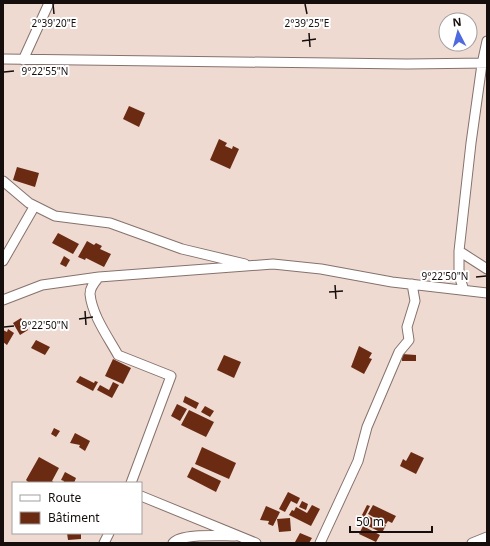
<svg xmlns="http://www.w3.org/2000/svg" width="490" height="546" viewBox="0 0 490 546" font-family="'Noto Sans',sans-serif">
  <style>
    .building { fill: #6a2b12 }
    .lines { fill: none; stroke-linecap: round; stroke-linejoin: round }
    .street-casing { stroke: #85726c; stroke-width: 11 }
    .street { stroke: #fff; stroke-width: 9 }
    .ticks { fill: none; stroke: #150e0c; stroke-width: 1.5 }
    .ticks-label { font-size: 10px; text-anchor: middle; fill: #150e0c; stroke: #fff; stroke-width: 4; stroke-linejoin: round; paint-order: stroke }
  </style>
  <rect width="100%" height="100%" fill="#efdad2"/>
  <path class="building" d="M 129,106 L 145,113 L 139,127 L 123,119 Z
    M 219,139 L 227,143 L 225,146 L 232,149 L 233,146 L 239,149 L 230,169 L 210,160 Z
    M 17,167 L 39,173 L 35,187 L 13,180 Z
    M 58,233 L 79,244 L 73,254 L 52,243 Z
    M 87,241 L 94,245 L 96,243 L 102,246 L 100,249 L 111,254 L 104,267 L 86,258 L 85,260 L 78,257 Z
    M 64,256 L 70,260 L 66,267 L 60,264 Z
    M 21,318 L 28,330 L 20,335 L 13,323 Z
    M 8,329 L 14,333 L 7,345 L 3,342 L 3,330 L 7,332 Z
    M 36,340 L 50,347 L 45,355 L 31,348 Z
    M 359,346 L 372,353 L 369,358 L 372,359 L 364,374 L 351,367 Z
    M 402,354 L 416,355 L 416,361 L 402,361 Z
    M 224,355 L 241,362 L 234,378 L 217,370 Z
    M 113,359 L 131,368 L 123,384 L 105,376 Z
    M 80,376 L 94,383 L 95,381 L 98,382 L 93,391 L 76,382 Z
    M 113,382 L 119,385 L 112,398 L 97,390 L 100,385 L 109,390 Z
    M 185,396 L 199,403 L 196,409 L 183,402 Z
    M 177,404 L 187,409 L 180,421 L 171,416 Z
    M 205,406 L 214,411 L 210,417 L 201,412 Z
    M 189,410 L 214,422 L 206,437 L 181,425 Z
    M 54,428 L 60,431 L 56,437 L 51,434 Z
    M 75,433 L 90,441 L 85,451 L 79,447 L 80,445 L 70,443 Z
    M 202,447 L 236,463 L 229,479 L 195,464 Z
    M 411,452 L 424,458 L 416,474 L 400,466 L 403,459 L 406,461 Z
    M 39,457 L 59,468 L 52,481 L 55,483 L 29,483 L 26,480 Z
    M 192,467 L 221,481 L 216,492 L 187,477 Z
    M 65,472 L 76,478 L 74,483 L 63,483 L 64,481 L 61,480 Z
    M 288,492 L 300,498 L 297,504 L 291,501 L 285,512 L 279,509 Z
    M 302,501 L 308,504 L 306,510 L 299,507 Z
    M 312,505 L 320,509 L 311,526 L 289,515 L 292,510 L 294,511 L 296,507 L 307,513 Z
    M 367,505 L 370,506 L 364,518 L 361,517 Z
    M 373,505 L 396,516 L 392,523 L 388,521 L 386,524 L 368,514 Z
    M 266,506 L 280,512 L 273,526 L 268,524 L 269,521 L 260,520 Z
    M 368,516 L 386,525 L 382,533 L 364,524 Z
    M 290,518 L 291,531 L 279,532 L 277,519 Z
    M 363,526 L 380,535 L 376,542 L 359,534 Z
    M 67,533 L 81,533 L 81,539 L 68,540 Z
    M 300,533 L 312,538 L 309,543 L 295,542 Z"/>
  <g class="lines">
    <g class="street-casing">
      <path id="street" d="M 3,59 L 407,64 L 487,63
        M 23,60 L 49,3
        M 3,181 L 29,203 L 55,216 L 110,223 L 182,249 L 245,264
        M 459,251 L 487,269
        M 3,261 L 34,207
        M 99,277 C 95,282 90,287 90,294 C 92,315 108,337 118,355 L 171,376 L 131,483
        M 464,290 L 459,276 L 459,251 L 471,143 L 482,64 L 487,41
        M 3,300 L 42,285 L 99,277 L 273,264 L 321,269 L 392,282 L 487,293
        M 141,496 L 256,543
        M 104,543 L 109,533
        M 173,543 C 181,533 221,536 235,536
        M 320,543 L 358,461 L 367,427 L 399,352 L 409,340 L 407,327 L 415,301 L 412,284
        M 472,543 L 487,537"/>
    </g>
    <use href="#street" class="street"/>
  </g>
  <path class="ticks" d="M 53,4 L 54,14M 305,4 L 307,14M 309,33 L 310,47M 302,41 L 316,39M 4,72 L 14,71M 476,277 L 486,276M 335,285 L 336,299M 329,292 L 343,291M 85,311 L 86,325M 79,319 L 93,317M 4,327 L 14,326"/>
  <g class="ticks-label">
    <text x="54" y="27">2°39'20"E</text>
    <text x="307" y="27">2°39'25"E</text>
    <text x="45" y="75">9°22'55"N</text>
    <text x="445" y="280">9°22'50"N</text>
    <text x="45" y="329">9°22'50"N</text>
  </g>
  <rect width="490" height="546" fill="none" stroke="#150e0c" stroke-width="8"/>
  <rect x="12" y="482" width="130" height="52" fill="#ffffff" stroke="#a19f9e"/>
  <rect x="20" y="495" width="20" height="6" fill="#ffffff" stroke="#a19f9e"/>
  <text x="48" y="502" font-size="12" fill="#150e0c">Route</text>
  <rect x="20" y="512" width="20" height="12" fill="#6a2b12" stroke="#a19f9e"/>
  <text x="48" y="522" font-size="12" fill="#150e0c">Bâtiment</text>
  <g transform="translate(458 32) rotate(354)"><circle r="19" fill="#ffffff" stroke="#a19f9e"/>
  <path d="M0-3L7 15L0 10L-7 15Z" fill="#4d6ade"/>
  <text y="-6" font-size="11" font-weight="bold" text-anchor="middle" fill="#150e0c">N</text>
  </g>
  <path d="M350 526v6h82v-6" fill="none" stroke="#150e0c" stroke-width="2"/>
  <text x="356" y="526" font-size="12" fill="#150e0c" stroke="#ffffff" stroke-width="3" paint-order="stroke">50 m</text>
</svg>
